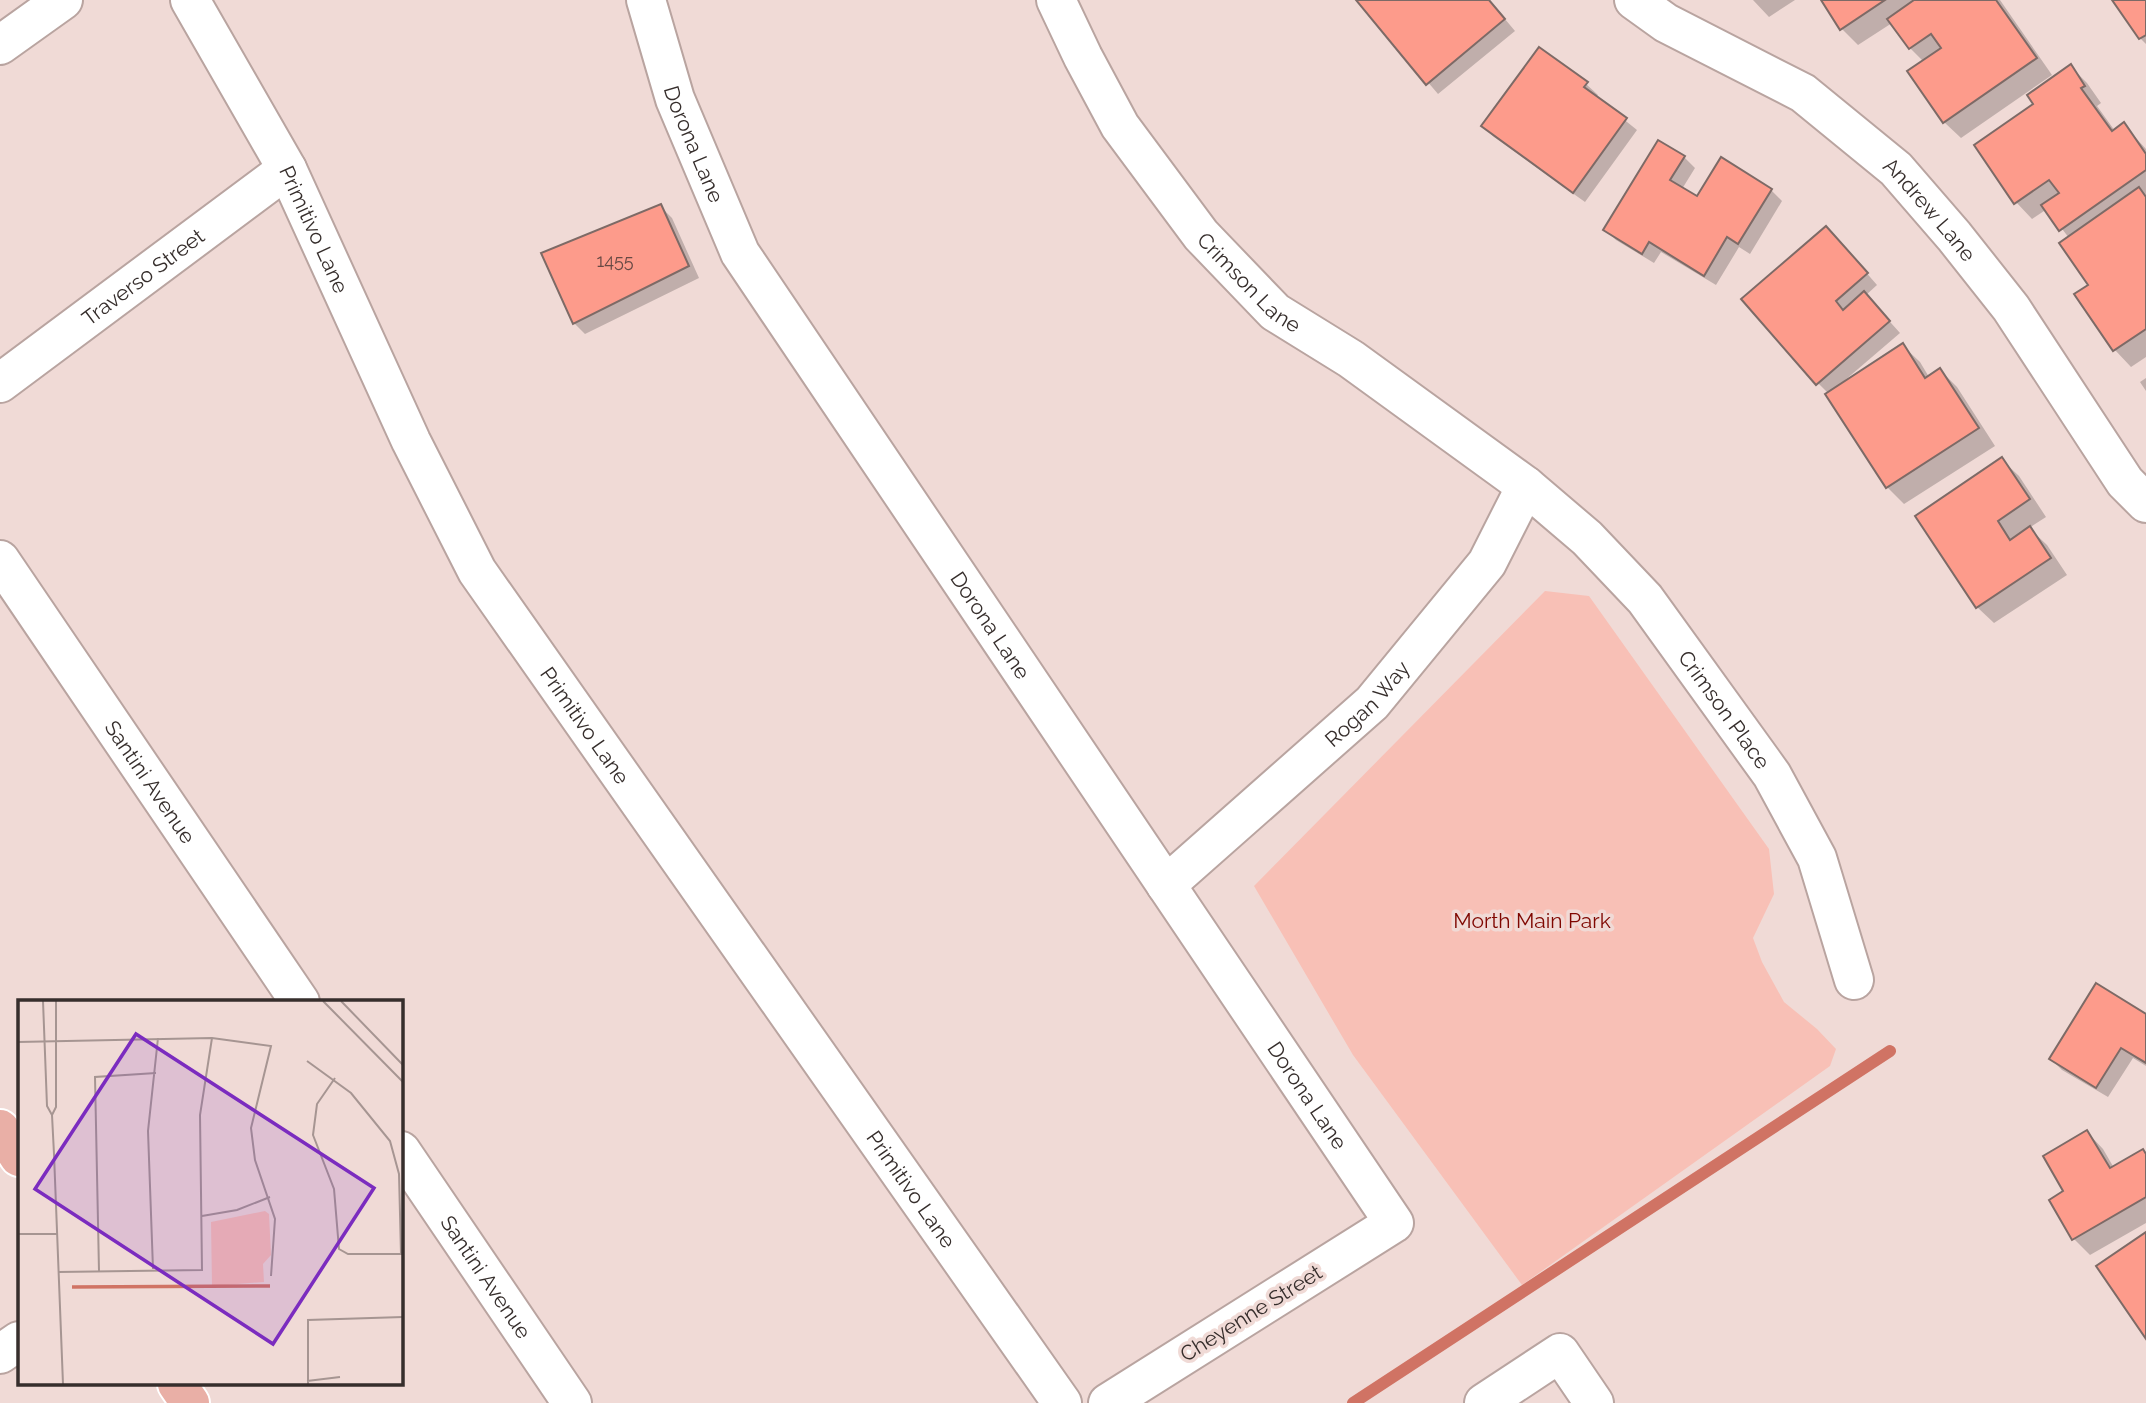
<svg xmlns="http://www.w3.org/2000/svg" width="2146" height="1403" viewBox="0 0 2146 1403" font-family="Raleway,sans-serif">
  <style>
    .green { fill: #f8c0b6 }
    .shadow { fill: #0003 }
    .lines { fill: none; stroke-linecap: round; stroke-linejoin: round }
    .stream { stroke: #d07364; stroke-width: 12 }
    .building { fill: #fd9b8b; stroke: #7d6a66; stroke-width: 2 }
    .minor-casing { stroke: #b9a4a0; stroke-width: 42 }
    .major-casing { stroke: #fff; stroke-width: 42 }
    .minor { stroke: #fff; stroke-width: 38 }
    .major { stroke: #e9afa6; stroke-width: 38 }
    .labels { text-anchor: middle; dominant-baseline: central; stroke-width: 7; stroke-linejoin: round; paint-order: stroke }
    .number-label { font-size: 18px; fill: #684944 }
    .street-label { font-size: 21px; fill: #362e2c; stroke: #f0dad6 }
    .park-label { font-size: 21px; fill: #7f0701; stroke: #f0dad6 }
    .inset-river { fill: none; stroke: #d07364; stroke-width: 3.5 }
    .inset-road { fill: none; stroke: #a69592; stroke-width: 2 }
    .view { fill: #7b2cbf; fill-opacity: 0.15; stroke: #7b2cbf; stroke-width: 3.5 }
    .inset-edge { fill: none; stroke: #362e2c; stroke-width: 3.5 }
  </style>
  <rect width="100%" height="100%" fill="#f0dad6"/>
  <path class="green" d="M 1545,591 L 1589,596 L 1769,849 L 1774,894 L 1753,938 L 1762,962 L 1784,1002 L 1817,1029 L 1836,1049 L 1830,1066 L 1522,1285 L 1353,1055 L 1254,886 Z"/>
  <path class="shadow" d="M 1358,0 L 1489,0 L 1515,31 L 1438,94 Z
    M 1753,0 L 1795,0 L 1769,17 Z
    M 1823,0 L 2000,0 L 2052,75 L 1961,138 L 1944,122 L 1924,62 L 1910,48 L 1892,23 L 1858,45 L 1842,29 Z
    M 2114,0 L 2146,0 L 2146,44 L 2140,38 Z
    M 2071,67 L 2087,83 L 2101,103 L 2097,106 L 2115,131 L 2124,125 L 2146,149 L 2146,357 L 2131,367 L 2115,350 L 2077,294 L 2090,285 L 2069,238 L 2047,209 L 2032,219 L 2016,202 L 2035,104 Z
    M 1586,84 L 1598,95 L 1596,97 L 1637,130 L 1585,202 L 1494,137 L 1483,126 Z
    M 1684,157 L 1695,168 L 1682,189 L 1697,198 L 1721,159 L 1771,190 L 1782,201 L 1750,254 L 1739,247 L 1716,285 L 1661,252 L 1654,263 L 1616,240 L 1605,229 Z
    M 661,207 L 672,218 L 699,278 L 585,334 L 574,323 Z
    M 1837,239 L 1877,285 L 1866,295 L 1900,333 L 1844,381 L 1846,383 L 1903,346 L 1920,362 L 1929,377 L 1940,370 L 1957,387 L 1995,446 L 1904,504 L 1887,487 L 1828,393 L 1818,383 Z
    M 2146,378 L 2146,391 L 2140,382 Z
    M 2002,460 L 2019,476 L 2046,517 L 2029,528 L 2047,545 L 2067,575 L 1994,623 L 1977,607 Z
    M 2146,1016 L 2146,1066 L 2133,1058 L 2108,1097 L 2062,1070 L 2051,1059 Z
    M 2087,1132 L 2103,1149 L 2114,1168 L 2143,1151 L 2146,1154 L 2146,1223 L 2090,1255 L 2074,1239 L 2065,1192 Z"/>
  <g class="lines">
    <path class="stream" d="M 1353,1403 L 1890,1051"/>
  </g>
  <path class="building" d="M 1356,0 L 1489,0 L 1505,19 L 1426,85 Z
    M 1821,0 L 1885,0 L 1840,30 Z
    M 1914,0 L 1996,0 L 2037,58 L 1943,123 L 1907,71 L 1941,48 L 1931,34 L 1909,49 L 1887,19 Z
    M 2112,0 L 2146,0 L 2146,35 L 2139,39 Z
    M 1539,47 L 1588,82 L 1584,87 L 1627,118 L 1573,193 L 1481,126 Z
    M 2071,64 L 2085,86 L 2081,88 L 2112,131 L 2124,122 L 2146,154 L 2146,170 L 2059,231 L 2041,205 L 2059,193 L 2049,180 L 2014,204 L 1974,145 L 2033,104 L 2027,95 Z
    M 1658,140 L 1685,156 L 1670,180 L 1697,196 L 1721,157 L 1772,189 L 1738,244 L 1727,237 L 1704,276 L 1649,242 L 1642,254 L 1603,230 Z
    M 2139,187 L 2146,197 L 2146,329 L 2113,351 L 2074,294 L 2088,285 L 2059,243 Z
    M 661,204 L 689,266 L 573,324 L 541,253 Z
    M 1826,226 L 1868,273 L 1836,301 L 1843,310 L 1864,291 L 1890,321 L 1816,385 L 1741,299 Z
    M 1903,343 L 1925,378 L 1940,368 L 1979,428 L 1886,488 L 1825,394 Z
    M 2002,457 L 2030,499 L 1998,521 L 2010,540 L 2030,526 L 2051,558 L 1976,608 L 1915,516 Z
    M 2096,983 L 2146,1014 L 2146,1063 L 2121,1048 L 2096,1088 L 2049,1059 Z
    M 2087,1130 L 2110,1168 L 2143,1149 L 2146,1154 L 2146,1197 L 2072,1240 L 2049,1200 L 2063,1191 L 2043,1156 Z
    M 2146,1232 L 2146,1339 L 2096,1266 Z"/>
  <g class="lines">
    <g class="minor-casing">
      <g id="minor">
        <path id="s1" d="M 190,0 L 287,169 L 411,441 L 477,571 L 1062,1403"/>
        <path id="s2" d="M 646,0 L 675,99 L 740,253 L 1394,1223 L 1108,1403"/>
        <path id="s3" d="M 1056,0 L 1083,57 L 1120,126 L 1201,235 L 1275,312 L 1351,359 L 1526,486 L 1587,538 L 1645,599 L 1772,775 L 1817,858 L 1854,980"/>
        <path id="s4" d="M 1634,0 L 1666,23 L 1803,93 L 1896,169 L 1954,236 L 2011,308 L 2125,482 L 2146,503"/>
        <path d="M 0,45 L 63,0"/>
        <path id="s5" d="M 0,383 L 287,169"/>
        <path id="s6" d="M 0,560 L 300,1002"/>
        <path id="s7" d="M 1166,885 L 1372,703 L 1487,563 L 1526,486"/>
        <path id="s8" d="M 401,1151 L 572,1403"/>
        <path d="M 0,1354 L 19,1341"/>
        <path d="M 1484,1403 L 1560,1353 L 1594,1403"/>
      </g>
    </g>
    <g class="major-casing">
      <path id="major" d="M 0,1129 L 19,1157
        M 177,1384 L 190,1403"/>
    </g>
    <use href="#minor" class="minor"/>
    <use href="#major" class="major"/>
  </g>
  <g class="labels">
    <g class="number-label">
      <text x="615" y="260">1455</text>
    </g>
    <g class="street-label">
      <text stroke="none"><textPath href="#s2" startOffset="152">Dorona Lane</textPath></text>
      <text stroke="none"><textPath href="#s4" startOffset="366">Andrew Lane</textPath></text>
      <text stroke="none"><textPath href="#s1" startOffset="261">Primitivo Lane</textPath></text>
      <text stroke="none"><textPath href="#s5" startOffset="178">Traverso Street</textPath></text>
      <text stroke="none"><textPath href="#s3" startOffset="345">Crimson Lane</textPath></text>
      <text stroke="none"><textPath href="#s2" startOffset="719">Dorona Lane</textPath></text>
      <text stroke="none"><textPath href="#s7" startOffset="271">Rogan Way</textPath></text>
      <text stroke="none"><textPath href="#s3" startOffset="990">Crimson Place</textPath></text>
      <text stroke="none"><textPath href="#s1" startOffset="828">Primitivo Lane</textPath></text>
      <text stroke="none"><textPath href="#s6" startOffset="268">Santini Avenue</textPath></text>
      <text stroke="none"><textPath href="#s2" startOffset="1286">Dorona Lane</textPath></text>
      <text stroke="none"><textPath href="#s1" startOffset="1395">Primitivo Lane</textPath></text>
      <text stroke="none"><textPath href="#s8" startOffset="152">Santini Avenue</textPath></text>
      <text transform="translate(1251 1313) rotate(-32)">Cheyenne Street</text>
    </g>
    <g class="park-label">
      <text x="1532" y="920">Morth Main Park</text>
    </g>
  </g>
  <g transform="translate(18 1000)">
    <rect width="385" height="385" fill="#f0dad6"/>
    <path d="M 247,211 L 251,214 L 253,255 L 245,264 L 246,282 L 194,286 L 193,222 Z" fill="#f8c0b6"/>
    <path class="inset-river" d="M 54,287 L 252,286"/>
    <path class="inset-road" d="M 25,1 L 29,106 L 34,115 L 36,154 L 45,384M 305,1 L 385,82M 323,1 L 385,65M 0,42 L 194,38 L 253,46 L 233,128 L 237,160 L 257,219 L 253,276M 289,61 L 333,93 L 372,141 L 381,174 L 383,254M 317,78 L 299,104 L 295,135 L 316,189 L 321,249 L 330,254 L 385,254M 34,115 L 38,107 L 38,1M 184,216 L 219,210 L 252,197M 0,234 L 39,234M 135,269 L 130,131 L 140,38M 81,271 L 77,77 L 138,73M 40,272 L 184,270 L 182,115 L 194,38M 289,381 L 322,377M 290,384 L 290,320 L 385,317"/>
    <path class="view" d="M 118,34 L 356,188 L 255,344 L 17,189 Z"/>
    <rect width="385" height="385" class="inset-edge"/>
  </g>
</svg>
